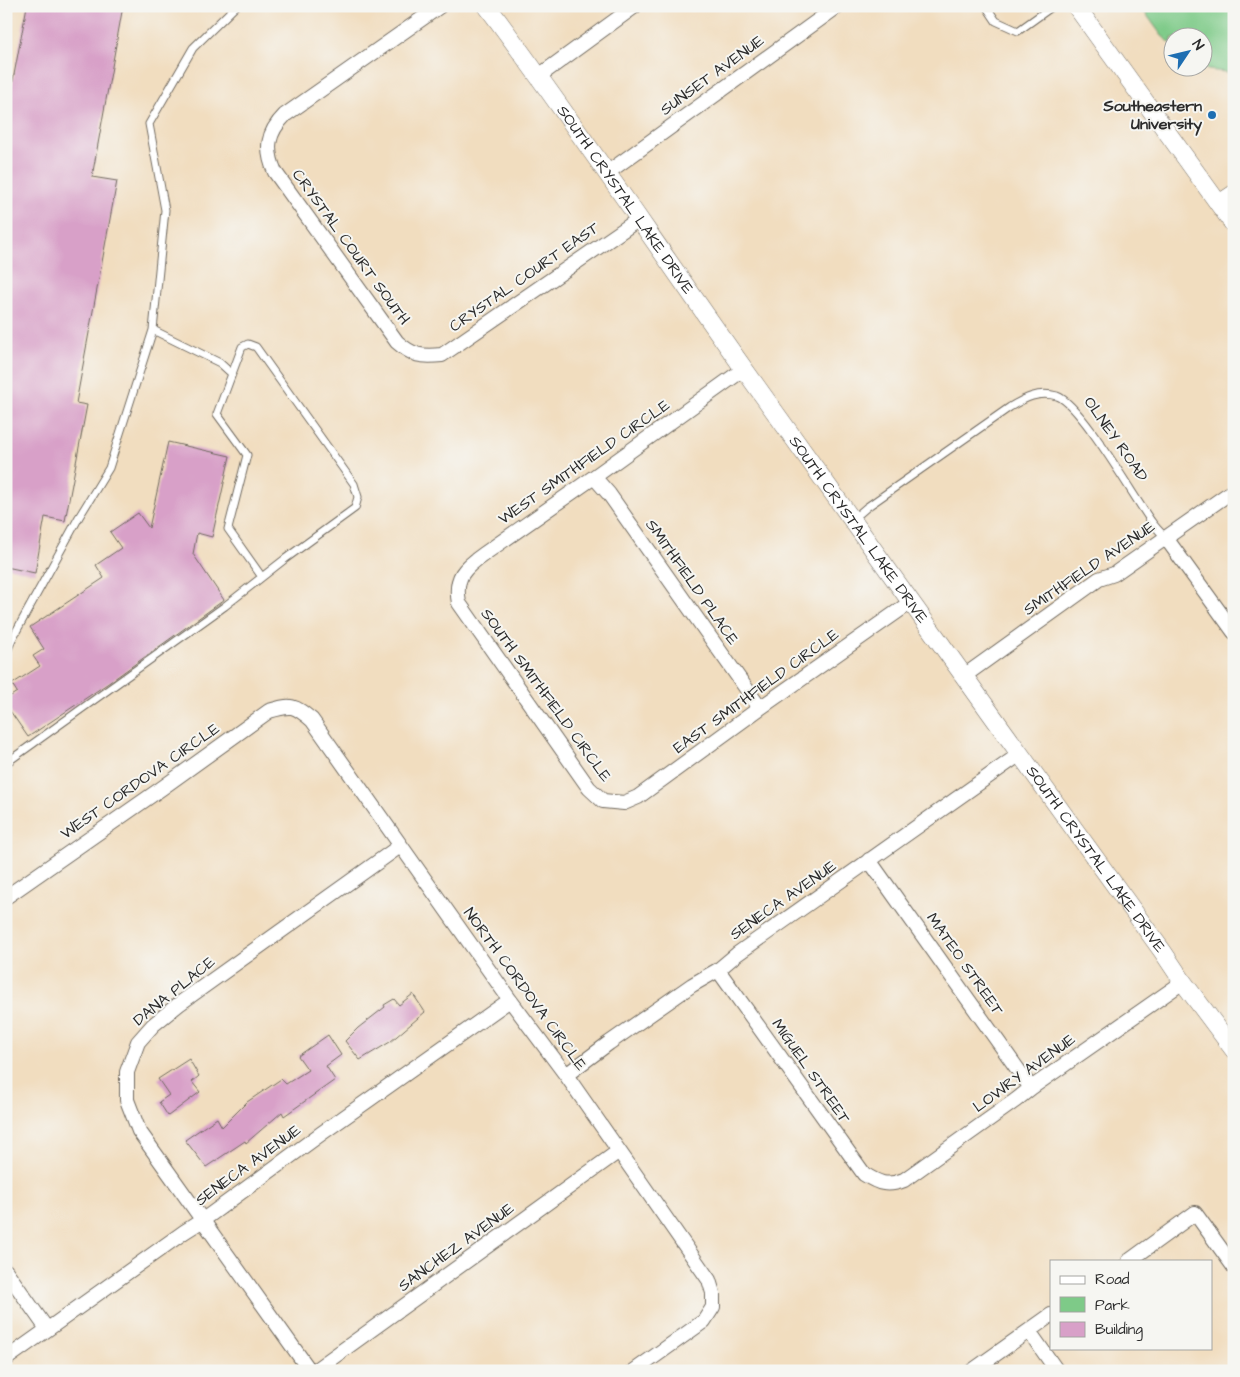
<svg xmlns="http://www.w3.org/2000/svg" width="1240" height="1377" viewBox="0 0 1240 1377" font-family="'Architects Daughter',sans-serif">
  <style>
    .green { fill: #7eca88; stroke: #547a5a }
    .building { fill: #d8a0c8 }
    .lines { fill: none; stroke-linecap: round; stroke-linejoin: round }
    .service-casing { stroke: #70695f; stroke-width: 9 }
    .minor-casing { stroke: #70695f; stroke-width: 16 }
    .tertiary-casing { stroke: #70695f; stroke-width: 19 }
    .service { stroke: #fff; stroke-width: 7 }
    .minor { stroke: #fff; stroke-width: 14 }
    .tertiary { stroke: #fff; stroke-width: 18 }
    .poi-dot { fill: #1f6fb2; stroke: #f6f6f2; stroke-width: 2 }
    .labels { text-anchor: middle; dominant-baseline: central; stroke-width: 4; stroke-linejoin: round; paint-order: stroke }
    .street-label { font-size: 16px; fill: #2b2b2b; stroke: #f6f6f2 }
    .poi-label { font-size: 16px; font-weight: bold; fill: #2b2b2b; stroke: #f6f6f2; text-anchor: end }
  </style>
  <rect width="100%" height="100%" fill="#f6f6f2"/>
  <filter id="ink" filterUnits="userSpaceOnUse"><feTurbulence type="fractalNoise" baseFrequency=".02" numOctaves="2"/><feDisplacementMap in="SourceGraphic" scale="10" xChannelSelector="R" yChannelSelector="G"/><feConvolveMatrix kernelMatrix="1 2 1 2 8 2 1 2 1" color-interpolation-filters="sRGB"/></filter>
  <filter id="wash" filterUnits="userSpaceOnUse"><feTurbulence type="fractalNoise" baseFrequency=".0096" numOctaves="4" result="noise"/><feDisplacementMap in="SourceGraphic" scale="20" xChannelSelector="R" yChannelSelector="G"/><feGaussianBlur stdDeviation="1.12" result="paint"/><feColorMatrix in="noise" values="0 0 0 0 0 0 0 0 0 0 0 0 0 0 0 0 0 1.4 0 .05"/><feComposite in="paint" operator="in"/></filter>
  <g filter="url(#wash)">
    <rect width="100%" height="100%" fill="#f1ddbf"/>
    <path class="green" d="M 1142,6 L 1234,6 L 1234,73 L 1208,70 L 1203,66 L 1202,38 L 1172,38 L 1172,44 L 1162,36 L 1141,7 Z"/>
    <g id="blocks">
      <path class="building" d="M 27,6 L 123,6 L 92,177 L 117,181 L 76,403 L 87,405 L 65,521 L 45,517 L 35,573 L 6,567 L 6,117 Z
        M 168,442 L 230,456 L 212,537 L 197,533 L 193,554 L 224,600 L 110,682 L 28,737 L 6,705 L 6,699 L 17,692 L 12,684 L 40,666 L 33,656 L 44,649 L 30,627 L 104,578 L 96,565 L 121,548 L 110,532 L 138,513 L 149,528 Z
        M 413,994 L 425,1012 L 390,1042 L 360,1060 L 345,1041 L 358,1028 L 385,1007 L 384,1005 L 394,999 L 399,1005 Z
        M 328,1035 L 341,1055 L 326,1066 L 335,1080 L 284,1116 L 282,1112 L 246,1143 L 245,1141 L 206,1167 L 185,1140 L 217,1118 L 222,1127 L 247,1102 L 281,1079 L 286,1084 L 308,1070 L 298,1056 Z
        M 189,1059 L 199,1076 L 192,1082 L 200,1092 L 168,1116 L 159,1102 L 169,1095 L 158,1079 Z"/>
    </g>
  </g>
  <g filter="url(#ink)">
    <use href="#blocks" fill-opacity="0" stroke="#70695f" stroke-width="1"/>
    <g class="lines">
      <g class="service-casing">
        <path id="service" d="M 986,6 L 996,21 L 1018,31 L 1053,6
          M 153,330 L 220,363 L 232,374
          M 852,520 L 867,507 L 1010,407 C 1025,398 1038,391 1057,396 C 1081,404 1133,496 1151,521 C 1155,527 1161,533 1166,538
          M 6,654 L 12,639 L 79,517 L 109,468 L 153,330 L 165,210 L 149,124 L 193,48 L 236,6
          M 6,763 L 225,606 L 285,559 L 355,508 L 358,497 L 354,484 L 256,347 L 248,344 L 242,347 L 217,414 L 247,455 L 228,529 L 262,577"/>
      </g>
      <g class="minor-casing">
        <path id="minor" d="M 440,6 L 285,115 C 267,133 265,149 275,172 L 397,342 C 413,356 421,357 442,355 L 639,219
          M 539,76 L 635,6
          M 607,173 L 838,6
          M 744,369 L 594,477 L 484,554 C 464,568 454,577 459,603 L 589,788 L 603,801 L 624,803 L 638,797 L 760,708 L 911,602
          M 594,477 L 609,494 L 760,708
          M 1166,538 L 1234,632
          M 964,676 L 1099,579 L 1114,574 L 1234,490
          M 869,860 L 1031,1088
          M 6,897 L 162,788 L 269,711 C 292,704 294,705 312,720 L 510,1000 L 566,1075 L 709,1280 L 713,1293 L 713,1307 L 704,1321 L 634,1371
          M 718,970 L 864,1174 C 878,1183 887,1187 904,1180 L 1016,1100 L 1031,1088 L 1183,982
          M 566,1075 L 609,1043 L 692,985 L 718,970 L 737,954 L 1020,754
          M 1129,1261 L 1195,1213 L 1234,1267
          M 6,1271 L 47,1329
          M 1029,1331 L 1057,1371
          M 6,1359 L 184,1232 L 203,1220 L 322,1133 L 510,1000
          M 310,1371 L 139,1131 L 127,1100 L 127,1072 L 138,1042 L 153,1025 L 179,1004 L 400,846
          M 314,1371 L 619,1151
          M 972,1371 L 1051,1315"/>
      </g>
      <g class="tertiary-casing">
        <g id="tertiary">
          <path id="s1" d="M 487,6 C 576,125 658,248 744,369 C 882,564 1023,758 1163,952 L 1183,982 L 1234,1050"/>
          <path d="M 1076,6 L 1234,225"/>
          <path d="M 1219,204 L 1234,194"/>
        </g>
      </g>
      <use href="#service" class="service"/>
      <use href="#minor" class="minor"/>
      <use href="#tertiary" class="tertiary"/>
    </g>
  </g>
  <circle class="poi-dot" cx="1212" cy="115" r="5"/>
  <g class="labels">
    <g class="street-label">
      <text transform="translate(712 75) rotate(-36)">SUNSET AVENUE</text>
      <text stroke="none"><textPath href="#s1" startOffset="238">SOUTH CRYSTAL LAKE DRIVE</textPath></text>
      <text transform="translate(351 247) rotate(54)">CRYSTAL COURT SOUTH</text>
      <text transform="translate(524 277) rotate(-35)">CRYSTAL COURT EAST</text>
      <text transform="translate(1116 439) rotate(55)">OLNEY ROAD</text>
      <text transform="translate(584 462) rotate(-35)">WEST SMITHFIELD CIRCLE</text>
      <text stroke="none"><textPath href="#s1" startOffset="642">SOUTH CRYSTAL LAKE DRIVE</textPath></text>
      <text transform="translate(1089 568) rotate(-34)">SMITHFIELD AVENUE</text>
      <text transform="translate(692 582) rotate(55)">SMITHFIELD PLACE</text>
      <text transform="translate(756 691) rotate(-36)">EAST SMITHFIELD CIRCLE</text>
      <text transform="translate(546 695) rotate(54)">SOUTH SMITHFIELD CIRCLE</text>
      <text transform="translate(140 781) rotate(-35)">WEST CORDOVA CIRCLE</text>
      <text stroke="none"><textPath href="#s1" startOffset="1048">SOUTH CRYSTAL LAKE DRIVE</textPath></text>
      <text transform="translate(783 900) rotate(-35)">SENECA AVENUE</text>
      <text transform="translate(965 964) rotate(55)">MATEO STREET</text>
      <text transform="translate(525 989) rotate(54)">NORTH CORDOVA CIRCLE</text>
      <text transform="translate(174 991) rotate(-39)">DANA PLACE</text>
      <text transform="translate(811 1071) rotate(55)">MIGUEL STREET</text>
      <text transform="translate(1024 1073) rotate(-36)">LOWRY AVENUE</text>
      <text transform="translate(248 1165) rotate(-36)">SENECA AVENUE</text>
      <text transform="translate(456 1247) rotate(-36)">SANCHEZ AVENUE</text>
    </g>
    <g class="poi-label">
      <text x="1202" y="106">Southeastern<tspan x="1202" dy="18">University</tspan></text>
    </g>
  </g>
  <rect width="1240" height="1377" fill="none" stroke="#f6f6f2" stroke-width="25"/>
  <rect x="1050" y="1260" width="162" height="90" fill="#f6f6f2" stroke="#a5a5a2"/>
  <rect x="1060" y="1276" width="25" height="8" fill="#ffffff" stroke="#a5a5a2"/>
  <text x="1095" y="1284" font-size="15" fill="#2b2b2b">Road</text>
  <rect x="1060" y="1297" width="25" height="15" fill="#7eca88" stroke="#a5a5a2"/>
  <text x="1095" y="1310" font-size="15" fill="#2b2b2b">Park</text>
  <rect x="1060" y="1322" width="25" height="15" fill="#d8a0c8" stroke="#a5a5a2"/>
  <text x="1095" y="1334" font-size="15" fill="#2b2b2b">Building</text>
  <g transform="translate(1188 52) rotate(55)"><circle r="24" fill="#f6f6f2" stroke="#a5a5a2"/>
  <path d="M0-4L9 19L0 12L-9 19Z" fill="#1f6fb2"/>
  <text y="-8" font-size="14" font-weight="bold" text-anchor="middle" fill="#2b2b2b">N</text>
  </g>
</svg>
